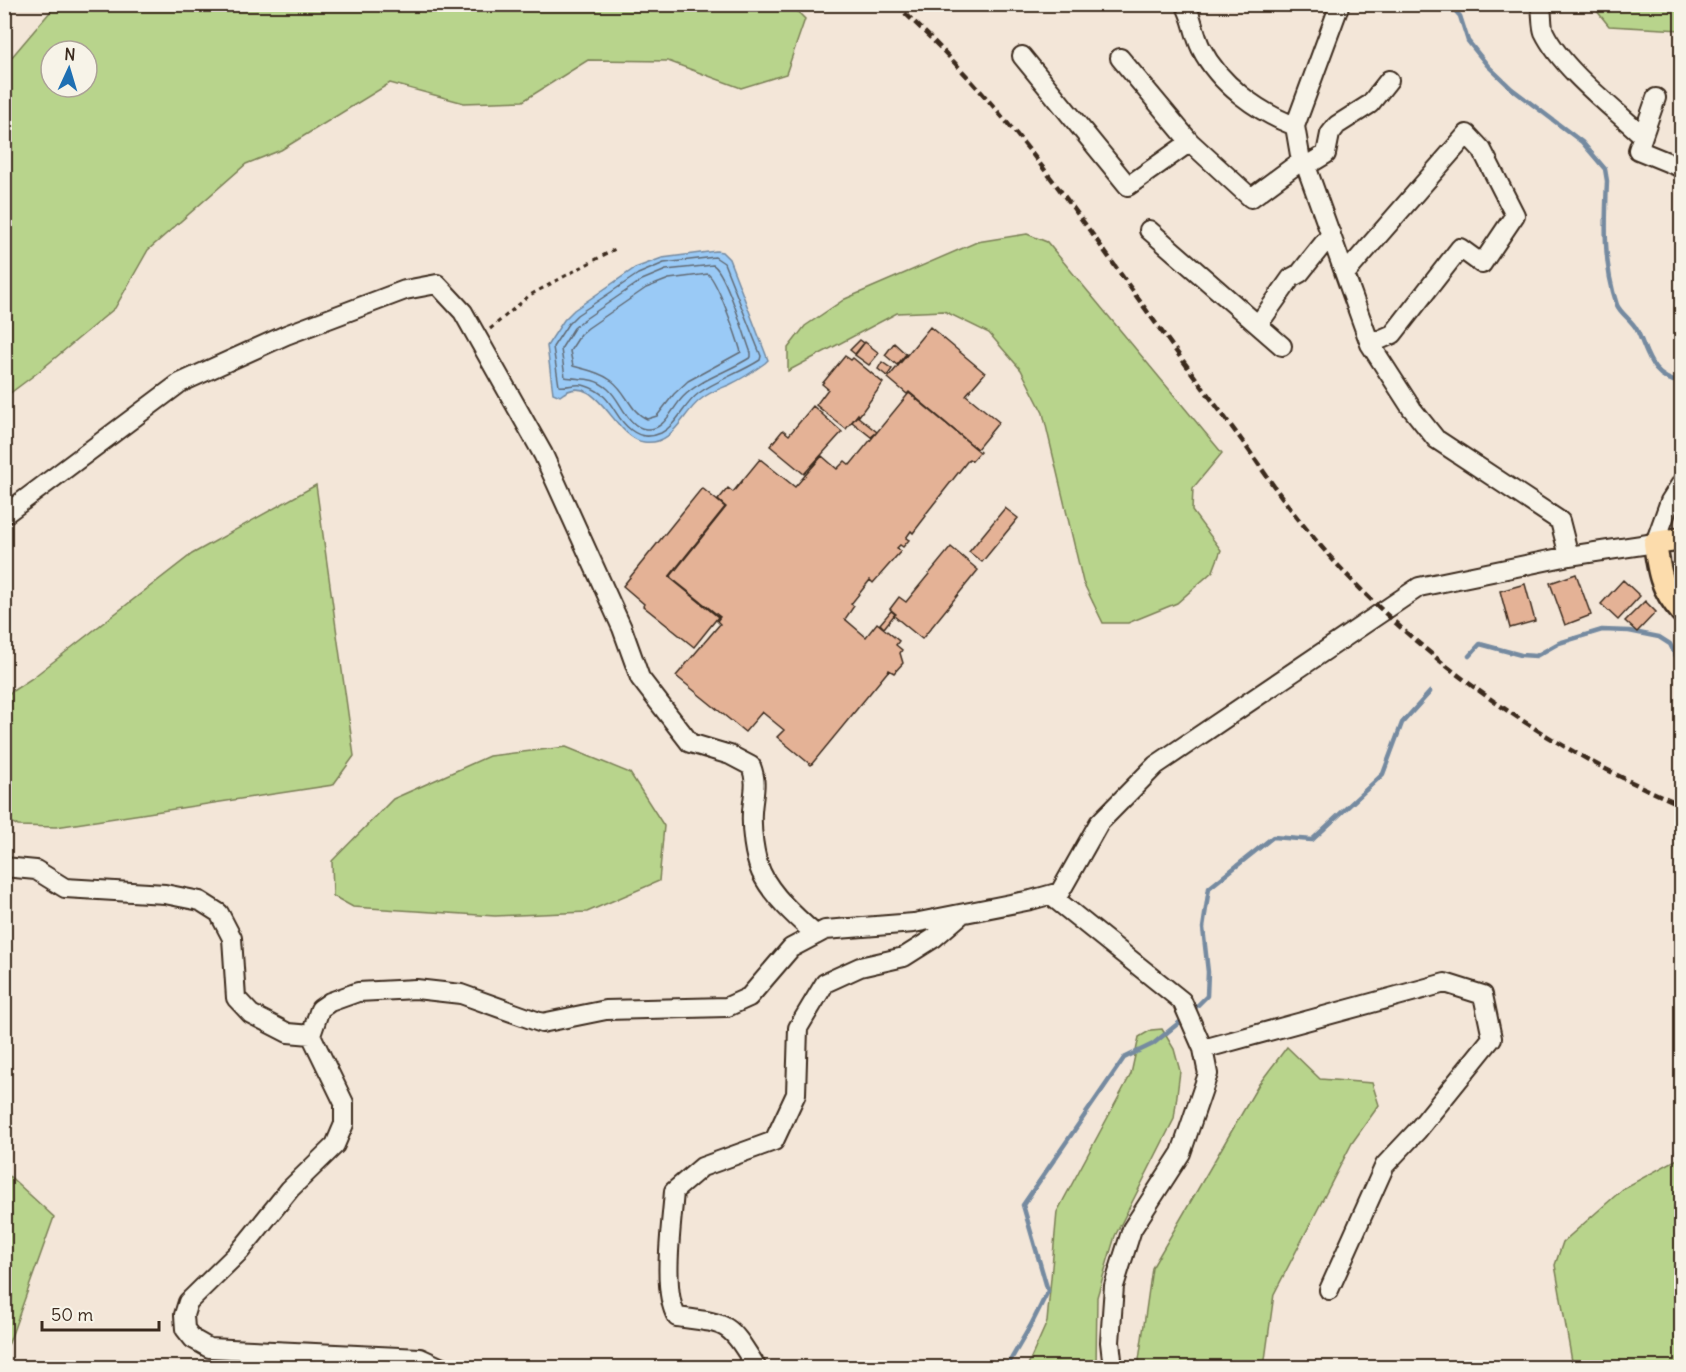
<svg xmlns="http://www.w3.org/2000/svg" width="1686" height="1372" viewBox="0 0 1686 1372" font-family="Delius,sans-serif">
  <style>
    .green { fill: #b8d48c; stroke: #7a7f55; stroke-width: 1.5; fill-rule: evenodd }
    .water { fill: #9acaf6; stroke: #748aa0; stroke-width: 1.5 }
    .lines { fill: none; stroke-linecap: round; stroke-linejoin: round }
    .shore { stroke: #616a74; stroke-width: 1.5 }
    .stream { stroke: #748aa0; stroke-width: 4.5 }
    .building { fill: #e4b296; stroke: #3b2a1e; stroke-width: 1.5 }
    .minor-casing { stroke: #3b2a1e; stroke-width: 22 }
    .major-casing { stroke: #3b2a1e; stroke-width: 27 }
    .path { stroke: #3b2a1e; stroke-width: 3; stroke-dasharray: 4.5 4.5; stroke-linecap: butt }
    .minor { stroke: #f7f3e8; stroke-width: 18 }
    .major { stroke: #fcdcac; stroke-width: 22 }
    .rail { stroke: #3b2a1e; stroke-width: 4.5; stroke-dasharray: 9 4.5; stroke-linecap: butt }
  </style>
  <rect width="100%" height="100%" fill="#f3e6d8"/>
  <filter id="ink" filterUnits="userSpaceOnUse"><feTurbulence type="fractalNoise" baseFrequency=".0167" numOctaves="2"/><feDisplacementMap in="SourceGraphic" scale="12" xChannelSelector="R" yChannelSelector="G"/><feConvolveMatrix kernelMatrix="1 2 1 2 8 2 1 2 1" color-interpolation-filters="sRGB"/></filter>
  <g filter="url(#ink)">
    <path class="green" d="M 791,5 L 805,19 L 786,74 L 741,88 L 668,61 L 588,60 L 523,101 L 464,103 L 390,83 L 281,150 L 246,164 L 148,250 L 115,308 L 37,373 L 5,397 L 5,65 L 56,5 ZM 51,51 L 87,51 L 87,87 L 51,87 Z
      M 1592,5 L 1681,5 L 1681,30 L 1609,26 Z
      M 1027,234 L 1047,242 L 1222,453 L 1193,488 L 1192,511 L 1221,550 L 1213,571 L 1177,603 L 1128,623 L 1103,623 L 1083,582 L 1043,413 L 1021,370 L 989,333 L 944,311 L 897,313 L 788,371 L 788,348 L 805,326 L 845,299 L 977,242 Z
      M 316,485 L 354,756 L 333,785 L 56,827 L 18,826 L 5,818 L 5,696 L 31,679 L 192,554 Z
      M 566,747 L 630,773 L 664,826 L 659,881 L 587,912 L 495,916 L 353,907 L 333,896 L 332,861 L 393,799 L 489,756 Z
      M 1162,1029 L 1174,1049 L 1180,1071 L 1174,1119 L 1115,1236 L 1097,1297 L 1096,1367 L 1027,1367 L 1047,1322 L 1057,1212 L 1131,1074 L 1139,1037 L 1151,1030 Z
      M 1287,1047 L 1320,1079 L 1372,1083 L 1379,1105 L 1352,1143 L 1274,1294 L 1264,1367 L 1139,1367 L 1139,1360 L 1152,1268 L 1259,1084 Z
      M 1681,1157 L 1681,1367 L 1573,1367 L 1555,1265 L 1563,1242 L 1624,1188 Z
      M 5,1172 L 54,1217 L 9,1343 L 5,1349 Z"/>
    <path class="water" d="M 716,251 L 722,252 L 729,259 L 768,360 L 765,363 C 754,371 742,379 729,385 C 719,389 709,392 700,400 C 682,414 673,446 644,442 C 613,438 596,367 560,396 L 553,393 L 547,346 L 564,320 L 574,310 L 635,268 L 662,258 Z"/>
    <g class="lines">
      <path class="shore" d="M 715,257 L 724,263 L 761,356 L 760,360 C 740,373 717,380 699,393 C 684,404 677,425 661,433 C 650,438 640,437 631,430 C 612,416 614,395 586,386 C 576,382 568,388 559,386 L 553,347 L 568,324 L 577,315 L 638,274 L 664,263 Z
        M 713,265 C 725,271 745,337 751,353 L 751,357 C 728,372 702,378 683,397 C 672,408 665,431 646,429 C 627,427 621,400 608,389 C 593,376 581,380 565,377 L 561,349 L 574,328 L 582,321 L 642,280 L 666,270 Z
        M 708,274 C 718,282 737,338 741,352 L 688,381 L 674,394 L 657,416 L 647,419 C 630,412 627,392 612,381 C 600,372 586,370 573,366 L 570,351 L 581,334 L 588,328 L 646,288 L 669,279 Z"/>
      <path class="stream" d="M 1038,4 L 1049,7 L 1063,4
        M 1449,4 L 1460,16 L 1468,41 L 1488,66 L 1512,89 L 1582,142 L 1605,169 L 1607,181 C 1605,223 1603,264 1617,305 C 1621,314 1632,320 1637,330 C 1648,353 1650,378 1682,383
        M 1469,656 L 1480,644 L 1521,655 L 1536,656 L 1559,643 L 1602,630 L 1629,631 L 1659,637 L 1670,644 L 1682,668
        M 1192,1011 L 1207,996 L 1208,972 L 1203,928 L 1209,888 L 1273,837 L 1312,840 L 1383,774 L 1402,723 L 1430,692
        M 1006,1368 L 1031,1325 L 1048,1291 L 1023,1205 L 1124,1058 L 1153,1044 L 1186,1017"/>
    </g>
    <path class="building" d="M 930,327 L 985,373 L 966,395 L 999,422 L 977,449 L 909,392 L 907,394 L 888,378 Z
      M 860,340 L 864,343 L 855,354 L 850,350 Z
      M 865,342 L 879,353 L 869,365 L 855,355 Z
      M 894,343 L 906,354 L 897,365 L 885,355 Z
      M 845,356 L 851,360 L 853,358 L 883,383 L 859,416 L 858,414 L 846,429 L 816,405 L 828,389 L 822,384 Z
      M 882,362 L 892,369 L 887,376 L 878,369 Z
      M 909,393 L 980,452 L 972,461 L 969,459 L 925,515 L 926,516 L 913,533 L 911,531 L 906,538 L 909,540 L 903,547 L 900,545 L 897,548 L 901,551 L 873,583 L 870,580 L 851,604 L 854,606 L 845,619 L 866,637 L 877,623 L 899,641 L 896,645 L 902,650 L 900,653 L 903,663 L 894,673 L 889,670 L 811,765 L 777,737 L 784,730 L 762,712 L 745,732 L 676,676 L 720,624 L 717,621 L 720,617 L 670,577 L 726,507 L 718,500 L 728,488 L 733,492 L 760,459 L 795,487 L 822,456 L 837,469 L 845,461 L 850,465 Z
      M 813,406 L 842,432 L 804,474 L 770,446 L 783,430 L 789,435 Z
      M 857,416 L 877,432 L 871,437 L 852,422 Z
      M 702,488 L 725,507 L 669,577 L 718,617 L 694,647 L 643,606 L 644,604 L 623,586 Z
      M 1005,508 L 1018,518 L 982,562 L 969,552 Z
      M 951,547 L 978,570 L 922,639 L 894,616 L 896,614 L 890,609 L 899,597 L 906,602 Z
      M 1576,574 L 1591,615 L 1565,625 L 1550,583 Z
      M 1623,580 L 1640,596 L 1618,620 L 1601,604 Z
      M 1525,584 L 1535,621 L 1510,628 L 1500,591 Z
      M 1645,601 L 1656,612 L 1637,632 L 1625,621 Z
      M 891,611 L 895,614 L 884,628 L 880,624 Z"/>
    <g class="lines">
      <g class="minor-casing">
        <path id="minor" d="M 1185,4 C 1193,18 1194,34 1201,48 C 1219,84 1258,112 1295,126
          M 1340,4 L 1295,126 L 1301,161 L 1306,166 L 1370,344 L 1412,409 L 1436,439 L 1560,521 L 1569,556
          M 1540,4 C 1543,13 1541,24 1544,32 C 1562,69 1612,107 1643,136
          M 1022,56 L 1128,186 L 1190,142
          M 1120,58 L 1190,142 L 1251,198 L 1301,161
          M 1656,98 L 1638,150 L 1682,168
          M 1306,166 L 1326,154 L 1330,134 L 1337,125 L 1370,104 L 1389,80
          M 1149,230 L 1282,346
          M 1345,274 L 1467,134 L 1482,150 L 1515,215 L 1482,264 L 1460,248 L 1393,334 L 1370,344
          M 1258,325 L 1291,278 L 1300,273 L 1331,234
          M 4,515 L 180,383 L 286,335 L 405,290 L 437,284 L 463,312 L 543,454 L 622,628 L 640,678 L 690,743 L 730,755 L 751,766 C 758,784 753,794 752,812 C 751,829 754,856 761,872 C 772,896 797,918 816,935
          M 4,867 L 36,870 L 65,888 L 165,894 L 200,901 L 219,913 L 232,938 L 236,998 L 251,1014 L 288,1033 L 311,1035
          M 1050,895 L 1182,1001 L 1203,1049 L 1208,1074 L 1181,1153 L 1132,1229 L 1114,1286 L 1110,1342 L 1113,1368
          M 1203,1049 L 1445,983 L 1483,995 L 1492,1038 L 1417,1131 L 1385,1165 L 1329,1290
          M 442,1368 L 420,1358 L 209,1348 L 193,1339 L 185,1329 L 184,1315 L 188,1302 L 240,1251 L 290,1189 L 335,1145 L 344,1124 L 344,1103 L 311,1035 L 320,1009 L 330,1002 L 358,992 L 416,989 L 461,994 L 542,1023 L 606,1010 L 727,1007 L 749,997 L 791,948 L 825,930 L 914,923 L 1031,900 L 1060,892 L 1099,823 L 1156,765 L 1419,587 L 1569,556 L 1655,543 L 1670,501 L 1682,482
          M 757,1368 C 728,1322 731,1324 677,1317 C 661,1291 672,1222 674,1191 L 702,1167 L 774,1141 L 796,1094 L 798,1028 L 825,983 L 860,967 L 904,957 L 934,938 L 962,914"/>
      </g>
      <g class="major-casing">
        <path id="major" d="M 1682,539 L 1655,543 C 1659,573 1661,588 1682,612"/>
      </g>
      <path class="path" d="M 490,329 L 530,295 L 617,248"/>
      <use href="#minor" class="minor"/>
      <use href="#major" class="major"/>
      <path class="rail" d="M 895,4 C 987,87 1061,189 1132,290 C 1168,341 1206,392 1243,442 C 1262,469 1280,496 1300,521 C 1400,646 1535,743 1682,805"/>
    </g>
  </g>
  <rect width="1686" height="1372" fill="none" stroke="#f7f3e8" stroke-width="24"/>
  <rect x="12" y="12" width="1662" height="1348" fill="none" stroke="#3b2a1e" stroke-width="2" filter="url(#ink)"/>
  <g transform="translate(69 69) rotate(4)"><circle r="28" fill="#f7f3e8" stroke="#aca397" stroke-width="1.5"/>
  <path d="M0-4.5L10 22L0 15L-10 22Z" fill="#1f6fb2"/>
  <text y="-9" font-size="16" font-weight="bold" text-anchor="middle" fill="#3b2a1e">N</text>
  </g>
  <path d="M42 1321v9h117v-9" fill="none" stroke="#3b2a1e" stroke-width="3"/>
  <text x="51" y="1321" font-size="18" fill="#3b2a1e" stroke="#f7f3e8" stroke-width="4.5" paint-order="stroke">50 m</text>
</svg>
